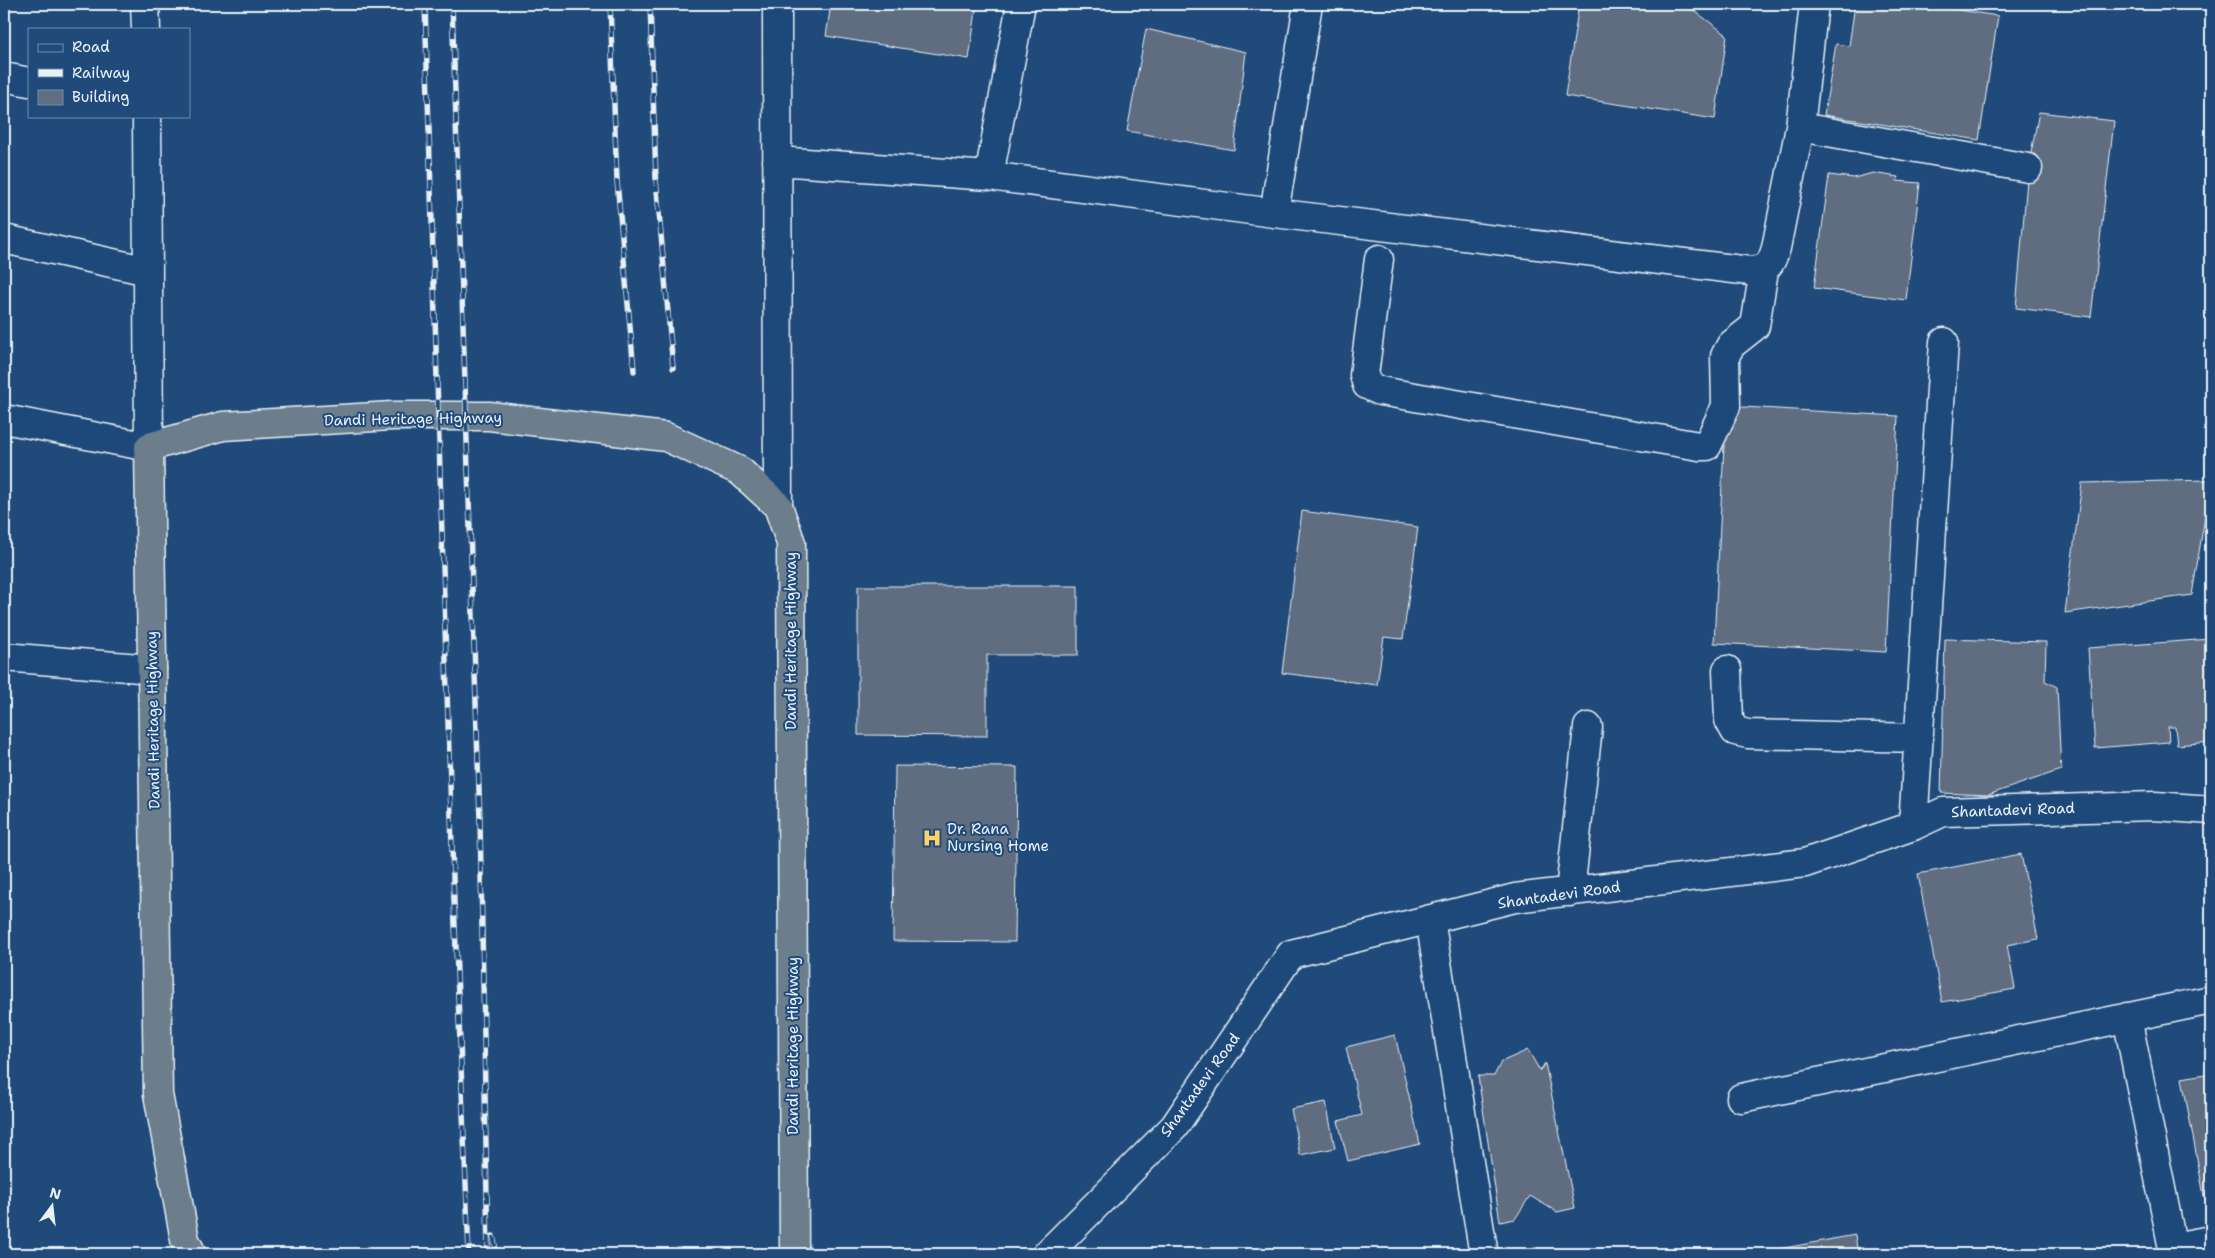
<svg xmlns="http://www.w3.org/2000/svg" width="2215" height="1258" viewBox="0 0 2215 1258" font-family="'Shantell Sans',sans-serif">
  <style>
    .building { fill: #616d81; stroke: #e8f1f8 }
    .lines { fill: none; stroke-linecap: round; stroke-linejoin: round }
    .minor-casing { stroke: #e8f1f8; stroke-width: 31 }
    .highway-casing { stroke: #e8f1f8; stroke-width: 31 }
    .minor { stroke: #1f4a7a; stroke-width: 28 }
    .highway { stroke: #6c7d8c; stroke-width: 28 }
    .rail-casing { stroke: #e8f1f8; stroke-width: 5.5 }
    .rail { stroke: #1f4a7a; stroke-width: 4; stroke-dasharray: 11; stroke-linecap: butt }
    .labels { text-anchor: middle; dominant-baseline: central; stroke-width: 4; stroke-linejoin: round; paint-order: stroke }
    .street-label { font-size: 15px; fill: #e8f1f8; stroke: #1f4a7a }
    .poi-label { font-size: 15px; fill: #e8f1f8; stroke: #1f4a7a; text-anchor: start }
  </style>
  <rect width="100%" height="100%" fill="#1f4a7a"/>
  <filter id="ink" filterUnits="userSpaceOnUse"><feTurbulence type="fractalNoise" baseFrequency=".02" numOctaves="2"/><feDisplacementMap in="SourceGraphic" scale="10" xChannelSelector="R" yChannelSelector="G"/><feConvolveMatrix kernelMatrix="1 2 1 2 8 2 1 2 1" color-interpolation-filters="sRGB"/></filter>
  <g filter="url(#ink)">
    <path class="building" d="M 831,4 L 977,4 L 969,59 L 826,36 Z
      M 1579,4 L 1659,4 L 1692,9 L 1727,35 L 1715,119 L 1565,96 Z
      M 1855,4 L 1920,4 L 1998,16 L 1979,140 L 1824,115 L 1836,44 L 1849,46 Z
      M 1146,29 L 1246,52 L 1234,150 L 1127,131 Z
      M 2039,112 L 2114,121 L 2091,317 L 2016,308 L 2028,168 Z
      M 1873,173 L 1898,177 L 1897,181 L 1920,183 L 1906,300 L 1814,288 L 1829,175 L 1854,178 Z
      M 1726,406 L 1898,416 L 1886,652 L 1714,643 Z
      M 2211,480 L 2192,595 L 2065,613 L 2082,483 Z
      M 1302,511 L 1418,527 L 1403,639 L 1384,637 L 1377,685 L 1282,673 Z
      M 858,586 L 1078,586 L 1078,655 L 987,655 L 987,736 L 858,735 Z
      M 1945,639 L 2046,642 L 2045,681 L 2057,687 L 2061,770 L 1988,795 L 1941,793 Z
      M 2211,639 L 2211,742 L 2177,745 L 2175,727 L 2168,727 L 2169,742 L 2095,748 L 2088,648 Z
      M 895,766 L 1017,767 L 1015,942 L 893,941 Z
      M 2021,854 L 2038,939 L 2007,945 L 2015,989 L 1942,1002 L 1918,874 Z
      M 1395,1035 L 1420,1144 L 1348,1161 L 1338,1121 L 1362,1115 L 1346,1047 Z
      M 1528,1050 L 1540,1071 L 1545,1063 L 1575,1208 L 1557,1212 L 1530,1196 L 1515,1219 L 1500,1222 L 1478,1076 L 1494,1076 L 1501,1062 Z
      M 2211,1073 L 2211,1195 L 2204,1196 L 2182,1078 Z
      M 1326,1102 L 1335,1148 L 1300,1155 L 1291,1109 Z
      M 1855,1235 L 1858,1254 L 1752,1254 Z"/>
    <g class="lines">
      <g class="minor-casing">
        <path id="minor" d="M 145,4 L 146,29
          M 777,4 L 778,506
          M 4,77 L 29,82
          M 1800,127 L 2028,168
          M 777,161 L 989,176 L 1274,213 L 1750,271 C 1768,269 1771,265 1776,248 L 1800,127 L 1814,4
          M 989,176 L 1021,4
          M 1274,213 L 1308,4
          M 4,239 L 148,271
          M 1379,259 L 1364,375 L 1367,385 L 1380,391 L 1699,446 L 1707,446 L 1726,406 L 1725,356 L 1731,345 L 1755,326 L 1764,270
          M 4,419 L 149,447 L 147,116
          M 4,657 L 152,669
          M 1727,670 L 1729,720 L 1735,731 L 1748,734 L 1919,738
          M 1913,826 L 1944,342
          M 1570,892 L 1588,727
          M 1430,919 L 1483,1249
          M 2127,1017 L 2174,1254
          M 1741,1098 L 2211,1000
          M 2173,1247 L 2211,1240
          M 1047,1254 L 1174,1127 L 1291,954 L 1515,898 L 1805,863 L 1913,826 L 1943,812 L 2155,806 L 2211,810"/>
      </g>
      <g class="highway-casing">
        <path id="highway" d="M 192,1254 L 185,1240 L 158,1094 L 149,447 L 223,426 L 392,416 L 489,416 L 666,437 L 740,471 L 778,506 L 791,543 L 794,1254"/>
      </g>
      <use href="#minor" class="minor"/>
      <use href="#highway" class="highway"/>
      <g class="rail-casing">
        <path id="rail" d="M 425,4 L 453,878 L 469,1254
          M 452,4 L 480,819 L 488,1254
          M 610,4 L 617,181 L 634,371
          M 650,4 L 656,179 L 673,368
          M 493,1236 L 497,1254"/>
      </g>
      <use href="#rail" class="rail"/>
    </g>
  </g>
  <defs>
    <g id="hospital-bare" transform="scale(1.5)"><path d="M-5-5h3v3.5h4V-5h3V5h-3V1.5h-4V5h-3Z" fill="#ffd166" stroke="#1f4a7a" stroke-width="2.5" paint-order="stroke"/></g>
  </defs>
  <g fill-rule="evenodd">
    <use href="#hospital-bare" x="932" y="838"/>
  </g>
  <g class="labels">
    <g class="street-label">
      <text transform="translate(413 419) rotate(-1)">Dandi Heritage Highway</text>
      <text transform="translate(791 641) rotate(-90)">Dandi Heritage Highway</text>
      <text transform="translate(153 720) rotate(-91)">Dandi Heritage Highway</text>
      <text transform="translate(2013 810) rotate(-2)">Shantadevi Road</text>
      <text transform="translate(1559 895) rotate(-8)">Shantadevi Road</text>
      <text transform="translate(793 1046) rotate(-90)">Dandi Heritage Highway</text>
      <text transform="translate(1200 1085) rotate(-54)">Shantadevi Road</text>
    </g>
    <g class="poi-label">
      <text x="947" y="829">Dr. Rana<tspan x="947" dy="17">Nursing Home</tspan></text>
    </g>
  </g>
  <rect width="2215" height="1258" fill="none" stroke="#1f4a7a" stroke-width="20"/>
  <rect x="10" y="10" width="2195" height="1238" fill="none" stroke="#e8f1f8" stroke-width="2" filter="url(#ink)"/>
  <rect x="28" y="28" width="162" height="90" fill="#1f4a7a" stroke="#6f8dac"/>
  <rect x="38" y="44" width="25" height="8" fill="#1f4a7a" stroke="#6f8dac"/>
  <text x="72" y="52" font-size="15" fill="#e8f1f8">Road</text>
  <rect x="38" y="69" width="25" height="8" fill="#e8f1f8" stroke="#6f8dac"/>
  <text x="72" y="78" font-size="15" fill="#e8f1f8">Railway</text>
  <rect x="38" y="90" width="25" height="15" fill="#616d81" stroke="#6f8dac"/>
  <text x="72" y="102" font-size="15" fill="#e8f1f8">Building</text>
  <g transform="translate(52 1206) rotate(15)" stroke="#1f4a7a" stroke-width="4" paint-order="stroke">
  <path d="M0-4L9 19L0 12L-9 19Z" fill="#e8f1f8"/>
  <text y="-8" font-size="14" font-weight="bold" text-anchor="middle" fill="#e8f1f8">N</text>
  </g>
</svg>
